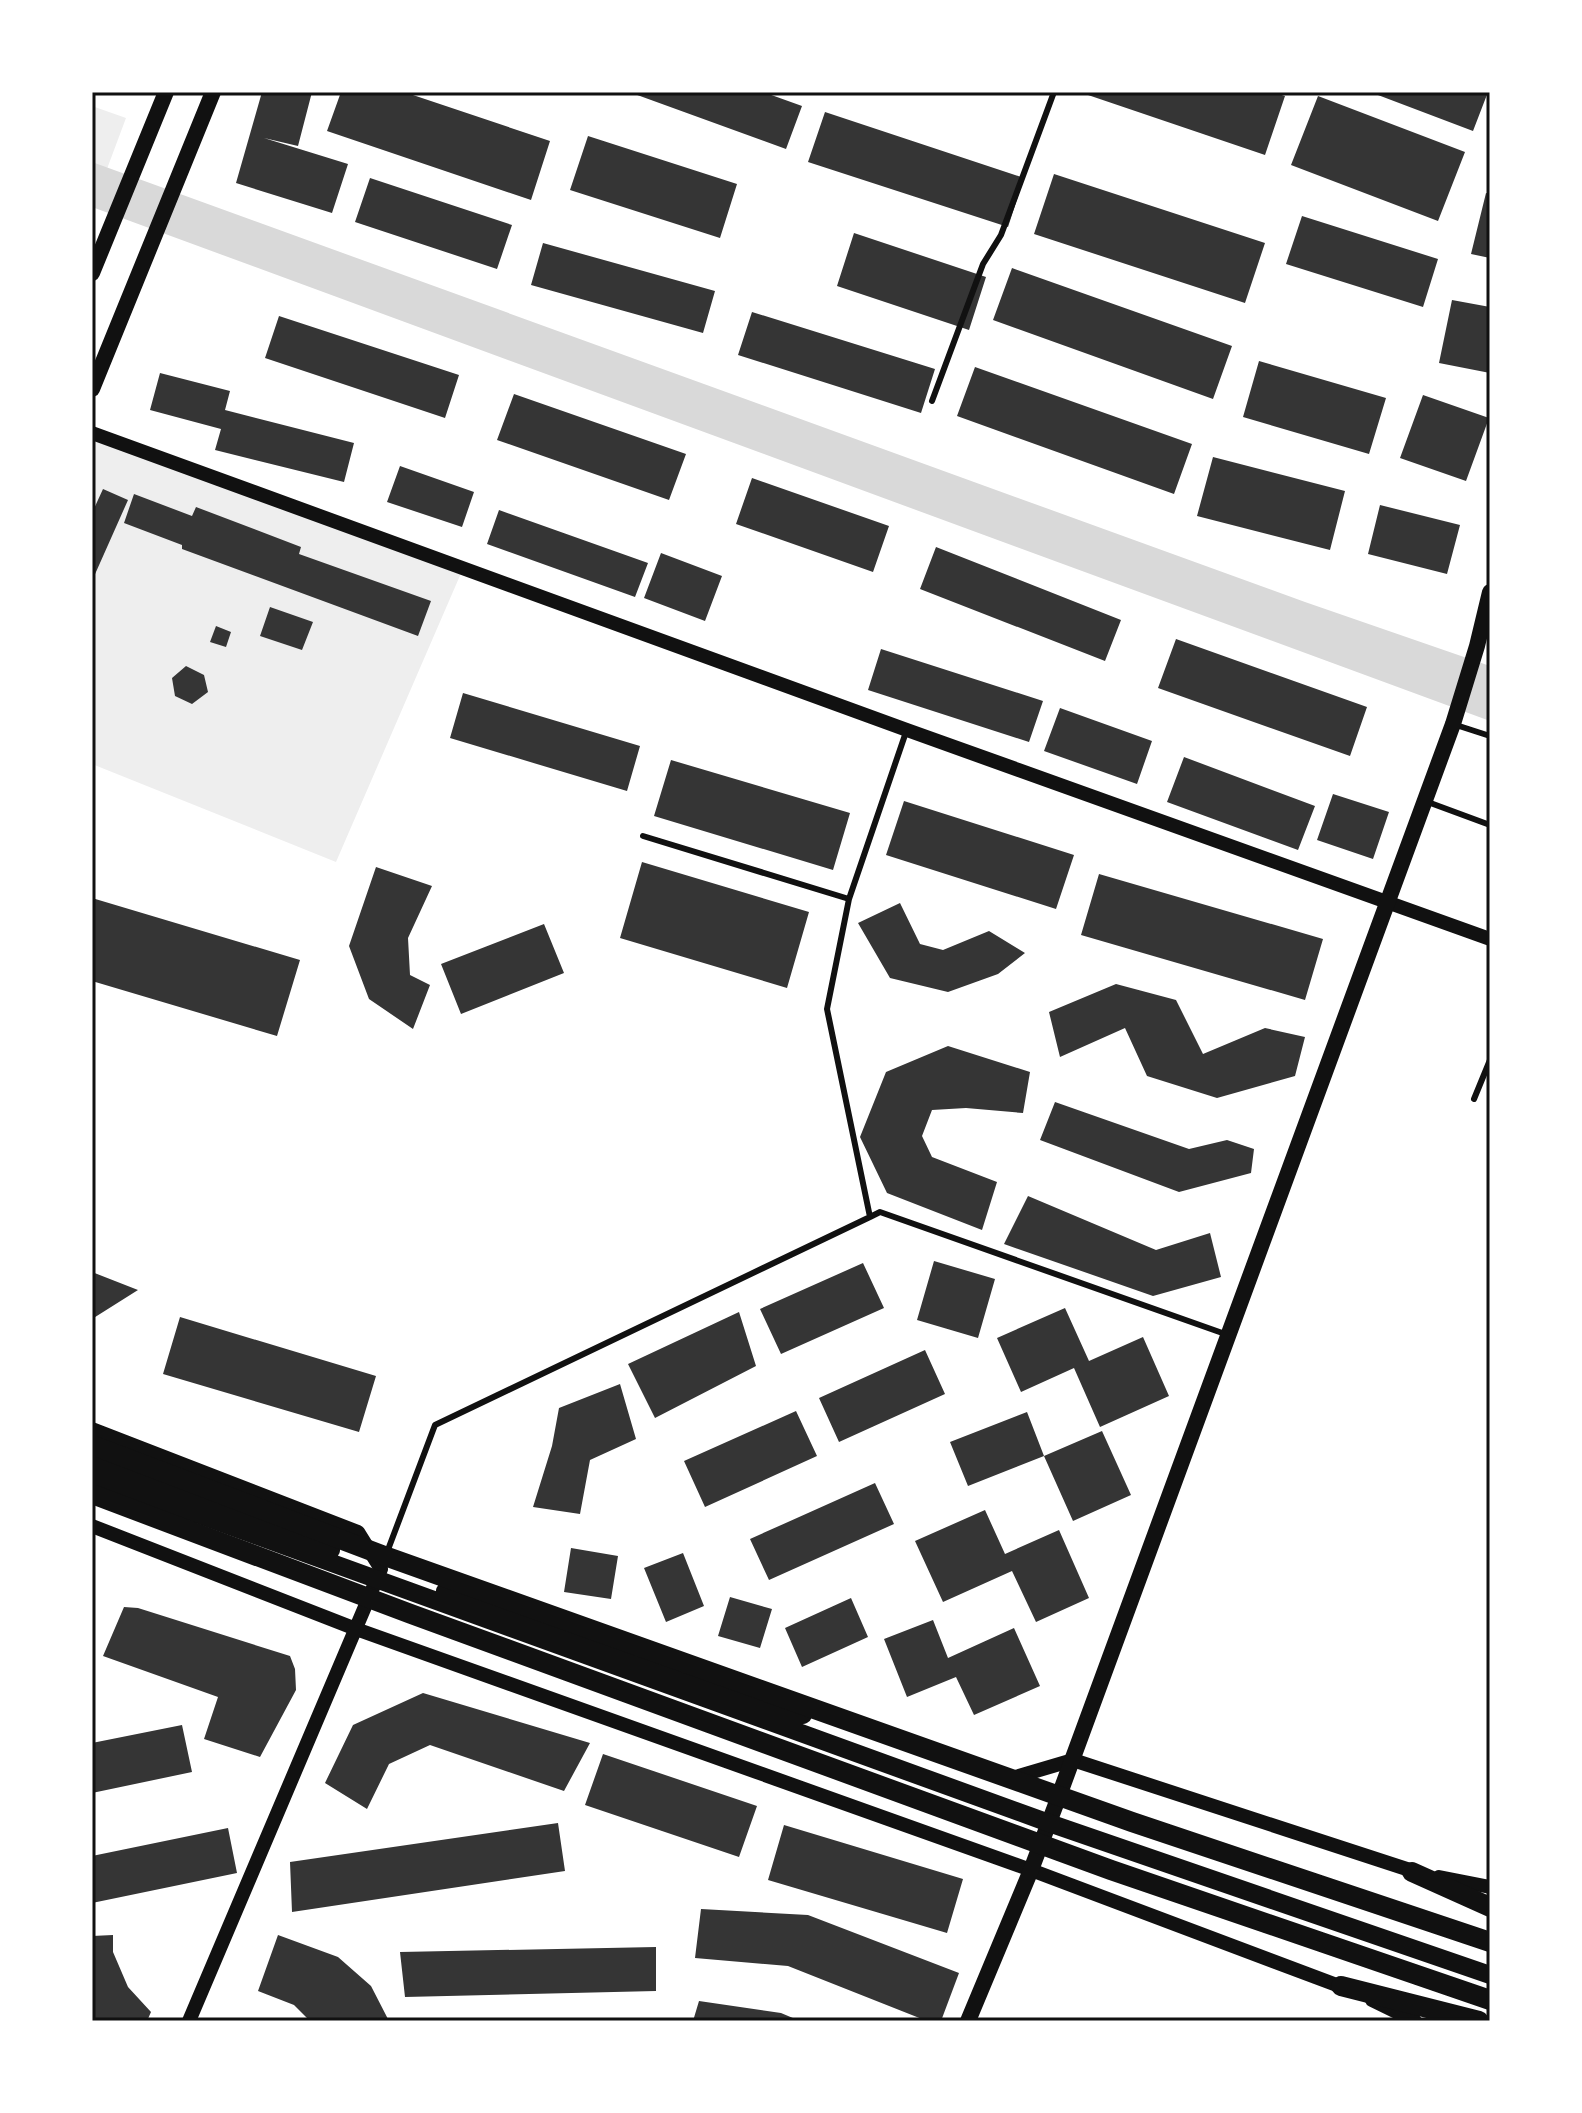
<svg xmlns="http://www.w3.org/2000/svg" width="1582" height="2113" viewBox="0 0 1582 2113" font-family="Rubik,sans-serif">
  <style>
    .green { fill: #eee }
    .water { fill: #d9d9d9 }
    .building { fill: #353535 }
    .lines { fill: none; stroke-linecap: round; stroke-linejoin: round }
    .service { stroke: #111; stroke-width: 6 }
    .tertiary { stroke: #111; stroke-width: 14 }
    .secondary { stroke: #111; stroke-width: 16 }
    .primary { stroke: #111; stroke-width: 18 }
    .trunk { stroke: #111; stroke-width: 20 }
    .neatline { fill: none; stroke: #111; stroke-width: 3 }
  </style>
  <rect width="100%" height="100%" fill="#fff"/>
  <path class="green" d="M 92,106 L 126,118 L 92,209 Z
    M 92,433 L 465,564 L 336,862 L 92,764 Z"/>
  <path class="water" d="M 92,162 L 1305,602 L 1490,666 L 1490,721 L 92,207 Z"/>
  <path class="building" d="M 262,92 L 312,92 L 298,146 L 264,138 L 348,164 L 332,213 L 236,183 Z
    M 341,92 L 404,92 L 550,141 L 531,200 L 327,131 Z
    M 629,92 L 763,92 L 802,106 L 786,149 Z
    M 1089,92 L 1272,92 L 1285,96 L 1265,155 L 1088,95 Z
    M 1370,92 L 1488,92 L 1473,131 Z
    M 1318,96 L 1465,152 L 1438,221 L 1291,165 Z
    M 825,112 L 1024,178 L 1008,227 L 808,162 Z
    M 588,136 L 737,184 L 720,238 L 570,190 Z
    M 1054,174 L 1265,243 L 1245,303 L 1034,234 Z
    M 370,178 L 512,225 L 497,269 L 355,222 Z
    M 1486,193 L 1490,194 L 1490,258 L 1471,254 Z
    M 1302,216 L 1438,259 L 1423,307 L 1286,264 Z
    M 854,233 L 986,277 L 969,330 L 837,286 Z
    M 543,243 L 715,291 L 703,333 L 531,285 Z
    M 1012,268 L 1232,346 L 1213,399 L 993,320 Z
    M 1452,300 L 1490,307 L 1490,373 L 1439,363 Z
    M 752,312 L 935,369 L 921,413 L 738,355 Z
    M 279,316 L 459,375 L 445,418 L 265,358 Z
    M 1259,361 L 1386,398 L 1369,454 L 1243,417 Z
    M 975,367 L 1192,444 L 1174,494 L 957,416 Z
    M 160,373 L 230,391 L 225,410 L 354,443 L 344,482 L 215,450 L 221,429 L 150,410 Z
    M 514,394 L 686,454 L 669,500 L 497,440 Z
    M 1423,395 L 1489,418 L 1466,481 L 1400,458 Z
    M 1213,457 L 1345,491 L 1330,550 L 1197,516 Z
    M 400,466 L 474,492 L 462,527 L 387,502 Z
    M 752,478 L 889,526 L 873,572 L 736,524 Z
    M 103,489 L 128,500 L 92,581 L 92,513 Z
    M 134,494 L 192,516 L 196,507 L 301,547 L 299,554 L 431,601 L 418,636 L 182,549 L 182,545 L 124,523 Z
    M 1380,505 L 1460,525 L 1447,574 L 1368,554 Z
    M 499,510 L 648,563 L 635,597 L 487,544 Z
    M 936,547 L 1121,620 L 1105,661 L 920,589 Z
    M 661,553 L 722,576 L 705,621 L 644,598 Z
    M 270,607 L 313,622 L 302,650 L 260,636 Z
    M 216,626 L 231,632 L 226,647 L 210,642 Z
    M 1176,639 L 1367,707 L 1350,756 L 1158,688 Z
    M 881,649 L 1043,701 L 1029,742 L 868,690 Z
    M 186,666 L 204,675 L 208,692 L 192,704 L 175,696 L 172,678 Z
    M 463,693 L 640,746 L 627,791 L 450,738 Z
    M 1060,708 L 1152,741 L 1137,784 L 1044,751 Z
    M 1184,757 L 1315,806 L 1298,850 L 1167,802 Z
    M 671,760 L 850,813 L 833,870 L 654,816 Z
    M 1333,794 L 1389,812 L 1373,859 L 1317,840 Z
    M 904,801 L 1074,855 L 1056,909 L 886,855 Z
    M 642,862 L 809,912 L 787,988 L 620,938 Z
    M 376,867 L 432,886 L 408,938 L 410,975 L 430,985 L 413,1029 L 369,999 L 349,946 Z
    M 1099,874 L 1323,939 L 1305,1000 L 1081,935 Z
    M 92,898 L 300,960 L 277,1036 L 92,981 Z
    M 900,903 L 920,944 L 943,950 L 989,931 L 1025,953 L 998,974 L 948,992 L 890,978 L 858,923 Z
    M 544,924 L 564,973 L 461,1014 L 441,964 Z
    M 1116,984 L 1176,1000 L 1203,1054 L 1265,1028 L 1305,1037 L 1295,1076 L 1217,1098 L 1147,1076 L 1125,1028 L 1060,1057 L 1049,1012 Z
    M 948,1046 L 1030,1072 L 1023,1113 L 966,1108 L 932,1110 L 922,1136 L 932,1157 L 997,1182 L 982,1230 L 887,1193 L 860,1137 L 886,1072 Z
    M 1055,1102 L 1189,1149 L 1227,1140 L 1254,1149 L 1251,1173 L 1179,1192 L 1040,1140 Z
    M 1028,1196 L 1156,1250 L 1210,1233 L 1221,1277 L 1153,1296 L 1004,1244 Z
    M 934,1261 L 995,1279 L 978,1338 L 917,1320 Z
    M 863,1263 L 884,1308 L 781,1354 L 760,1309 Z
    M 92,1272 L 138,1290 L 92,1319 Z
    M 1065,1308 L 1089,1361 L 1143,1337 L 1169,1396 L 1100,1427 L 1074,1368 L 1021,1392 L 997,1338 Z
    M 739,1312 L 756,1366 L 655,1418 L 628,1364 Z
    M 180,1317 L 376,1376 L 359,1432 L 163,1374 Z
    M 925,1350 L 945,1394 L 839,1442 L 819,1398 Z
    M 620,1384 L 636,1439 L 590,1460 L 580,1514 L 533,1507 L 552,1446 L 559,1408 Z
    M 796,1411 L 817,1456 L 705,1507 L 684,1461 Z
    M 1027,1412 L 1044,1456 L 1102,1431 L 1131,1495 L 1073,1521 L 1044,1456 L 968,1486 L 950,1442 Z
    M 875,1483 L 894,1524 L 769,1580 L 750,1539 Z
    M 985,1510 L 1005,1554 L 1059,1530 L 1089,1598 L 1036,1622 L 1012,1571 L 943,1602 L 915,1541 Z
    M 571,1548 L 618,1556 L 611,1599 L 564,1592 Z
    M 683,1553 L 704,1606 L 666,1622 L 644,1568 Z
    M 730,1597 L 772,1609 L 760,1648 L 718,1636 Z
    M 851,1598 L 868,1637 L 802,1667 L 785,1628 Z
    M 124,1607 L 138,1608 L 290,1656 L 295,1669 L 296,1690 L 260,1757 L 204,1739 L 218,1697 L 103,1656 Z
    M 933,1620 L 948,1658 L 1014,1628 L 1040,1686 L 974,1715 L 956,1677 L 907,1697 L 884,1639 Z
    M 423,1693 L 590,1743 L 564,1791 L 430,1745 L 389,1764 L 367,1809 L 325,1783 L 353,1725 Z
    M 182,1725 L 192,1772 L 92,1793 L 92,1743 Z
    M 603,1754 L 757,1806 L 739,1857 L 585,1805 Z
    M 558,1823 L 565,1871 L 292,1912 L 290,1862 Z
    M 784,1825 L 963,1879 L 947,1933 L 768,1880 Z
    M 228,1828 L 237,1873 L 92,1903 L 92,1856 Z
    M 701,1909 L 808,1915 L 959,1973 L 941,2021 L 927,2021 L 788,1966 L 695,1958 Z
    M 113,1935 L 113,1952 L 128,1987 L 151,2012 L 147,2021 L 92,2021 L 92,1936 Z
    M 278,1935 L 338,1957 L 371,1986 L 389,2021 L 310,2021 L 294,2005 L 258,1991 Z
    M 656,1947 L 656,1991 L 405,1997 L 400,1952 Z
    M 699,2001 L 781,2013 L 800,2021 L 693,2021 Z"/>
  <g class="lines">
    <path class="service" d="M 932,401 L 983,264 L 1001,235 L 1054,92
      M 1456,725 L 1490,736
      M 1425,801 L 1490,825
      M 849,899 L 906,732
      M 1474,1099 L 1490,1060
      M 870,1217 L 880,1212 L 1228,1335
      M 386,1555 L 435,1425 L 870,1217 L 827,1009 L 849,899 L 643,836"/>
    <path class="tertiary" d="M 92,433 L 907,730 L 1490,939
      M 92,1429 L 358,1532 L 381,1569 L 189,2021
      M 92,1526 L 356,1629 L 1031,1870 L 1350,1990
      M 1009,1779 L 1073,1760 L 1419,1873
      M 1439,1877 L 1490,1887
      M 1372,2000 L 1415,2021"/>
    <path class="secondary" d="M 92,273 L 166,92
      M 92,389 L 213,92
      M 968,2021 L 1031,1870 L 1056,1804 L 1453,724 L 1477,646 L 1490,592"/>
    <path class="primary" d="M 92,1459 L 331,1550
      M 92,1476 L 1049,1823 L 1490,1975
      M 445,1591 L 803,1715"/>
    <path class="trunk" d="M 92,1445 L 382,1555 L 1132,1822 L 1490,1942
      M 92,1494 L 411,1614 L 1111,1870 L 1490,2000
      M 1412,1872 L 1490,1907
      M 1341,1986 L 1479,2021"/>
  </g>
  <rect width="1582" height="2113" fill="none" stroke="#ffffff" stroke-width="188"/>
  <rect x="94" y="94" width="1394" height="1925" class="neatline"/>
</svg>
